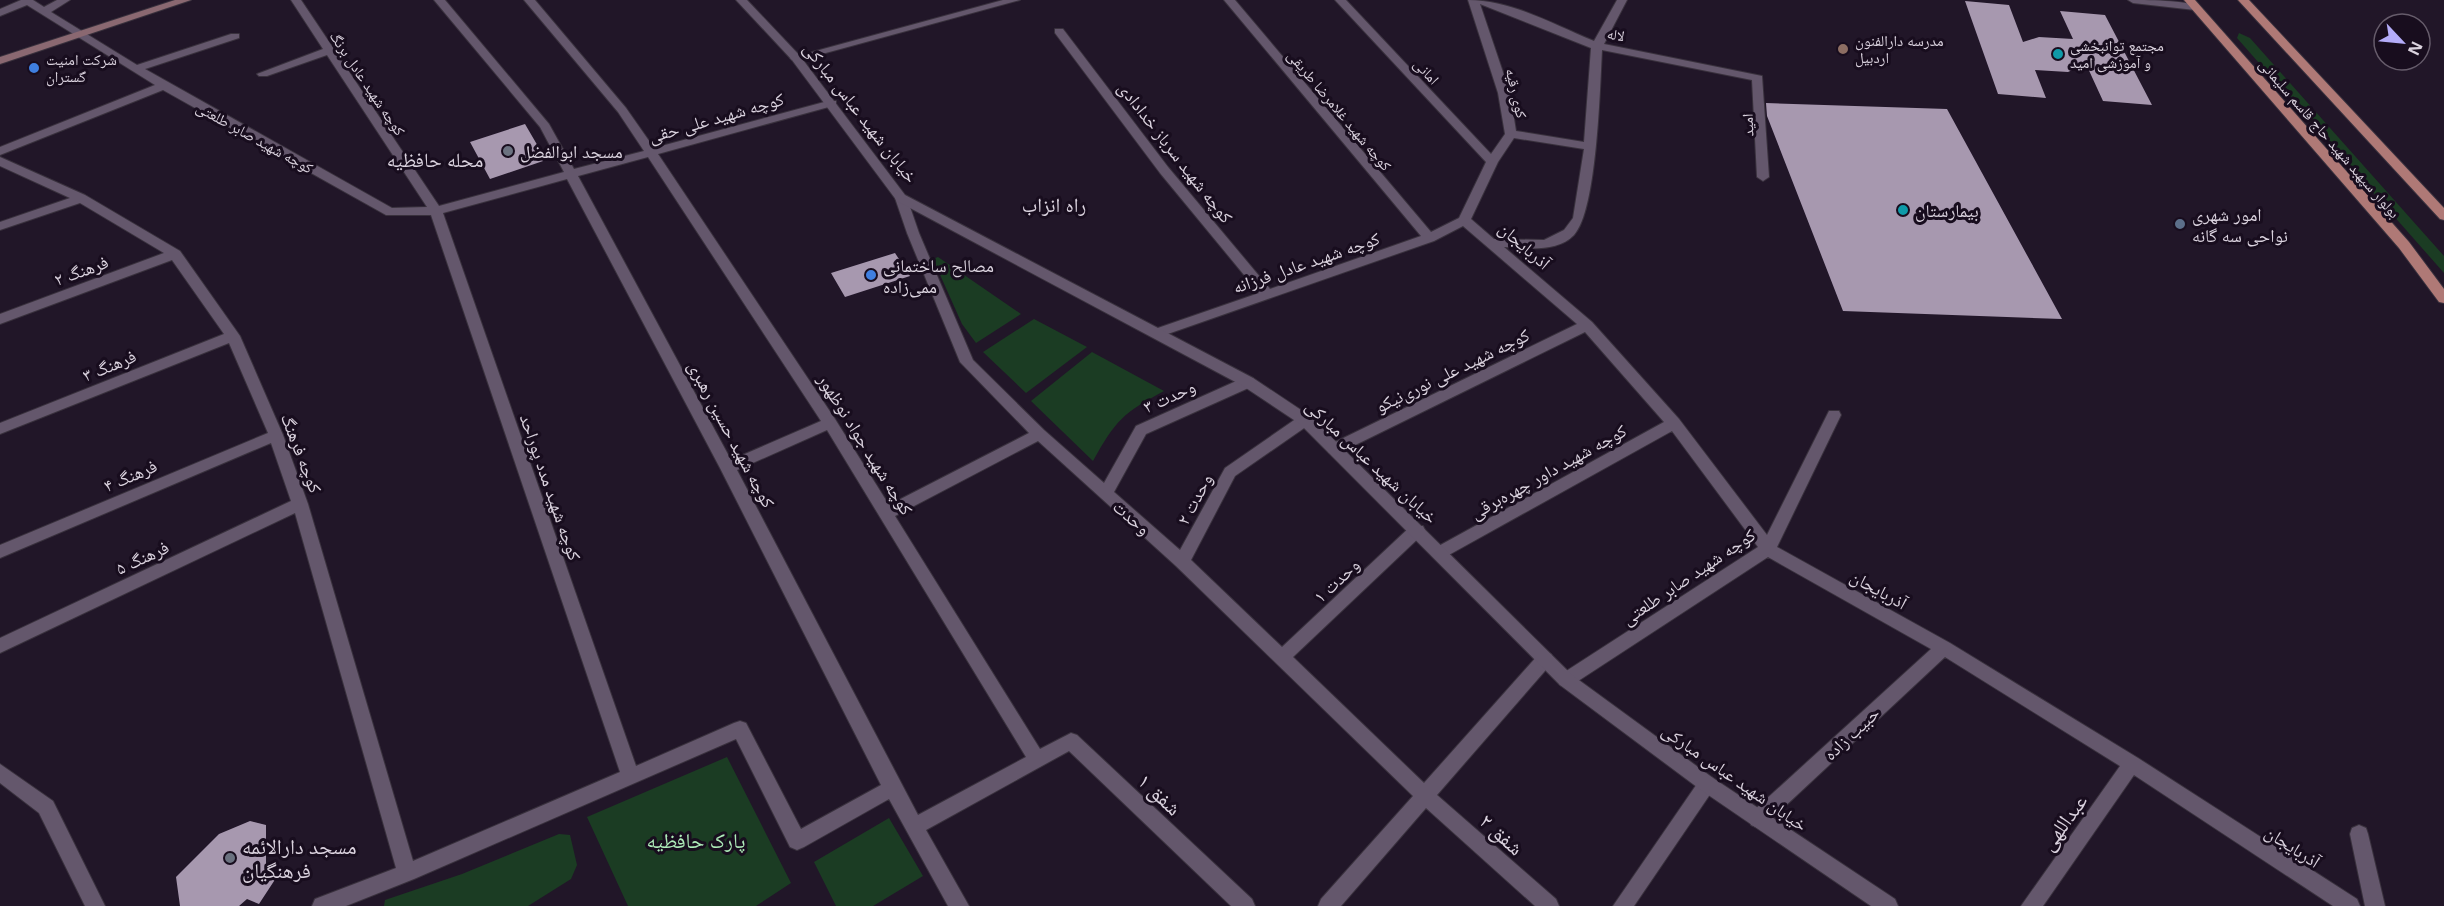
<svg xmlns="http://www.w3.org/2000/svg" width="2444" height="906" viewBox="0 0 2444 906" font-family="'Noto Sans','Noto Naskh Arabic',sans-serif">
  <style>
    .green { fill: #1b3c23 }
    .building { fill: #a798af }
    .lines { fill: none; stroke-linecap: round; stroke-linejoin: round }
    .minor-casing { stroke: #39313d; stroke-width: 2 }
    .tertiary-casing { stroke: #39313d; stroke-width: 2 }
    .secondary-casing { stroke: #39313d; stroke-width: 2 }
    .primary-casing { stroke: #39313d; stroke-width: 2 }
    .minor { fill: #64576c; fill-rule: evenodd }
    .tertiary { fill: #64576c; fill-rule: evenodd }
    .secondary { fill: #8a6871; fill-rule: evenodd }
    .primary { fill: #af7976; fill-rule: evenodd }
    .education-dot { fill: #8d6e63; stroke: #180d1e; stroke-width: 2 }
    .culture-dot { fill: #0f9aa8; stroke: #180d1e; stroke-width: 2 }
    .shop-dot { fill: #3f7fe0; stroke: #180d1e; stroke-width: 2 }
    .worship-dot { fill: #6b7280; stroke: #180d1e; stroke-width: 2 }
    .service-dot { fill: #5c6f8a; stroke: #180d1e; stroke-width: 2 }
    .labels { text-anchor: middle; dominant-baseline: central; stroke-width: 6; stroke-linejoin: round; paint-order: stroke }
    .far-street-label { font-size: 15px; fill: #dad2de; stroke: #180d1e }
    .far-poi-label { font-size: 15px; fill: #dad2de; stroke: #180d1e; text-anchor: start }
    .street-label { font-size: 18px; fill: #dad2de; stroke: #180d1e }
    .poi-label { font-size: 18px; fill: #dad2de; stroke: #180d1e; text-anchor: start }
    .neighbourhood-label { font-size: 20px; fill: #dad2de; stroke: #180d1e }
    .near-street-label { font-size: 21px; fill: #dad2de; stroke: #180d1e }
    .near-park-label { font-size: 21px; fill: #aeecb9; stroke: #180d1e }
    .near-poi-label { font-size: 21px; fill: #dad2de; stroke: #180d1e; text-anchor: start }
  </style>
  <rect width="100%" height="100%" fill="#211628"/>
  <path class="green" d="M 2239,33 L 2250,38 L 2444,256 L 2444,273 L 2237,38 Z
    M 938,257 L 1021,314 L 976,343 L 962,324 L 933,259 Z
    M 1034,319 L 1087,347 L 1026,393 L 983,352 Z
    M 1092,352 L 1164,391 C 1123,413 1116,420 1093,461 L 1031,401 Z
    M 727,757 L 791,883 L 756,906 L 628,906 L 587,817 Z
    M 889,818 L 923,876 L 873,906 L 836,906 L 814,862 Z
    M 559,834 L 570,835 L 577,865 L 571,879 L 528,906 L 384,906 L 385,900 L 462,874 Z"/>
  <path class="building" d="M 1965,1 L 2009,5 L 2023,42 L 2039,37 L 2073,39 L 2060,11 L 2105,15 L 2152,105 L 2103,101 L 2086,64 L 2068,72 L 2035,70 L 2046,98 L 1998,94 Z
    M 1766,103 L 1947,109 L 2062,319 L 1843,311 L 1767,116 Z
    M 525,124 L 546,160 L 490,179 L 470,142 Z
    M 895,253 L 910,276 L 845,297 L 831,273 Z
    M 250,821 L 266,825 L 266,876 L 276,878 L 259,904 L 247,899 L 239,906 L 180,906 L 176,877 L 219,834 Z"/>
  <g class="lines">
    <g class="minor-casing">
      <path id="minor" d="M 21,0 L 33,0 L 44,7 L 57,0 L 70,0 L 51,12 L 137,65 L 231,34 L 239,34 L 239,38 L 145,69 L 392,208 L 427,207 L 327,55 L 267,76 L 259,76 L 257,74 L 323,49 L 291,0 L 301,0 L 439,206 L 564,172 L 540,127 L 434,0 L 445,0 L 549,124 L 574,169 L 644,151 L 618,112 L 524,0 L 535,0 L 626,108 L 654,148 L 828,101 L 836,101 L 836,105 L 658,154 L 835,419 L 889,505 L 1029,433 L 960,362 L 907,233 L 895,198 L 901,194 L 907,198 L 919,233 L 973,360 L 1044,430 L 1104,483 L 1136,426 L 1243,378 L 1253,378 L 1255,382 L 1253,386 L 1146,434 L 1114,492 L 1180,550 L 1225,468 L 1300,416 L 1310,416 L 1312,420 L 1310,424 L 1235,476 L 1191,560 L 1282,647 L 1411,526 L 1423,526 L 1425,530 L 1423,534 L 1293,657 L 1424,783 L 1539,654 L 1545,652 L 1551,654 L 1554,659 L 1551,664 L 1437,795 L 1556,899 L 1559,906 L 1535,906 L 1426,808 L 1341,906 L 1318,906 L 1321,899 L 1413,796 L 1176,566 L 1038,441 L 895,516 L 1040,749 L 1071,733 L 1077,735 L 1252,899 L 1255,906 L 1231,906 L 1069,751 L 926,830 L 969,906 L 948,906 L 889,799 L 804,847 L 797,850 L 790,847 L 736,739 L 414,879 L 346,906 L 312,906 L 315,899 L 396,868 L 295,513 L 0,653 L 0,638 L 291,501 L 271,443 L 0,558 L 0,545 L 268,433 L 229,343 L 0,434 L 0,423 L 224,334 L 172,260 L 0,324 L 0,314 L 164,253 L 80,203 L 0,230 L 0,222 L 70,198 L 0,166 L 0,157 L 85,195 L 180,251 L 240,336 L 283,435 L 308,504 L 413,861 L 620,772 L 431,215 L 386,215 L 163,90 L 0,155 L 0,147 L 155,85 L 27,5 L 0,16 L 0,9 ZM 648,157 L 821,421 L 731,460 L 578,176 ZM 567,179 L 720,468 L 881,785 L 801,829 L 746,723 L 740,721 L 734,723 L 636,766 L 443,213 ZM 827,430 L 1026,757 L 918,815 L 737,470 Z
        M 1003,0 L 1020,0 L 800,60 L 792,60 L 790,58 Z
        M 1224,0 L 1235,0 L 1431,232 L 1459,218 L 1486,162 L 1335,0 L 1346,0 L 1491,154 L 1505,134 L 1498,93 L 1468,0 C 1512,0 1554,25 1594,41 L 1617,0 L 1627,0 L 1604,44 L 1762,76 L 1769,177 L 1763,181 L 1757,177 L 1752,80 L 1602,50 C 1600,87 1597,211 1574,235 C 1557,253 1526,248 1504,247 L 1592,322 L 1679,419 L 1767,535 L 1829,411 L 1839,411 L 1841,415 L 1777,547 L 1950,643 L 2138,758 L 2357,899 L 2360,906 L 2333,906 L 2134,775 L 2043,906 L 2021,906 L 2120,766 L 1945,657 L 1765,825 L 1758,828 L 1751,825 L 1749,819 L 1751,813 L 1931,649 L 1768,557 L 1572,685 L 1566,687 L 1560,685 L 1557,680 L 1560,675 L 1758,547 L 1672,431 L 1447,556 L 1435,556 L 1433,552 L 1435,548 L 1664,422 L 1585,332 L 1339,453 L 1329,453 L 1327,449 L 1329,445 L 1577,324 L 1463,226 L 1434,241 L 1162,336 L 1152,336 L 1150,333 L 1152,330 L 1259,293 L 1160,173 L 1055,33 L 1055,29 L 1063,29 L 1168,167 L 1270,289 L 1421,236 ZM 1480,4 L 1591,48 L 1584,142 L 1516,131 L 1510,93 ZM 1514,138 L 1584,149 L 1573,218 L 1564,230 L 1544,240 L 1494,239 L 1471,219 L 1498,162 Z
        M 2128,0 C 2145,0 2187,0 2200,7 L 2195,10 L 2133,3 Z
        M 0,764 L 53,801 L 105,906 L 85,906 L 39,813 L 0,783 Z
        M 1707,776 L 1713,778 L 1716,784 L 1713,790 L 1634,906 L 1613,906 L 1701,778 Z
        M 2359,825 L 2366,828 L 2368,834 L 2385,906 L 2365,906 L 2350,834 L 2352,828 Z"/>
    </g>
    <g class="tertiary-casing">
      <path id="tertiary" d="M 736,0 L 747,0 L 800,56 L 905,195 L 1253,378 L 1310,416 L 1572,675 L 1713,778 L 1895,899 L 1898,906 L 1871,906 L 1701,790 L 1560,685 L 1300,424 L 1243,386 L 897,201 L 792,60 Z"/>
    </g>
    <g class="secondary-casing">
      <path id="secondary" d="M 175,0 L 191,0 L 0,64 L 0,57 Z"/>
    </g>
    <g class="primary-casing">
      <path id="primary" d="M 2184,0 L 2195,0 L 2409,242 L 2444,289 L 2444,303 L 2439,302 L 2399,248 Z
        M 2238,0 L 2249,0 L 2444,208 L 2444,220 L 2440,219 Z"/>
    </g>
    <use href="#minor" class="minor"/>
    <use href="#tertiary" class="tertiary"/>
    <use href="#secondary" class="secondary"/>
    <use href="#primary" class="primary"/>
  </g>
  <circle class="education-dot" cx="1843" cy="49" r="6"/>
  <g class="culture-dot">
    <circle cx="2058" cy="54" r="6"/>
    <circle cx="1903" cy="210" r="6"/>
  </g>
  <g class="shop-dot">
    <circle cx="34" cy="68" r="6"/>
    <circle cx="871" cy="275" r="6"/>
  </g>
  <g class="worship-dot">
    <circle cx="508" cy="151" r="6"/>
    <circle cx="230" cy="858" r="6"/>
  </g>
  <circle class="service-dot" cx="2180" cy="224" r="6"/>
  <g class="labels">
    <g class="far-street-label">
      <text transform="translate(1616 34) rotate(11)">لاله</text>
      <text transform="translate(1427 71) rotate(47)">امانی</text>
      <text transform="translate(368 83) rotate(56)">کوچه شهید عادل برنگ</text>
      <text transform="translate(1517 93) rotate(77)">کوی رقیه</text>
      <text transform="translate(1340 110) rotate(50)">کوچه شهید غلامرضا طریقی</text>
      <text transform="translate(1747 125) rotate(-92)">امید</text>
      <text transform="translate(255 137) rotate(29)">کوچه شهید صابر طلعتی</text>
      <text transform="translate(2330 138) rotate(49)">بولوار سپهبد شهید حاج قاسم سلیمانی</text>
    </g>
    <g class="far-poi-label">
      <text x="1855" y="40">مدرسه دارالفنون<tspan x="1855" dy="17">اردبیل</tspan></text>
      <text x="2070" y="45">مجتمع توانبخشی<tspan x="2070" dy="17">و آموزشی امید</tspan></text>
      <text x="46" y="59">شرکت امنیت<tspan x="46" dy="17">گستران</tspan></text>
    </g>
    <g class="street-label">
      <text transform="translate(861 112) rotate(52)">خیابان شهید عباس مبارکی</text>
      <text transform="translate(716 117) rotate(-16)">کوچه شهید علی حقی</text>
      <text transform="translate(1176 152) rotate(52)">کوچه شهید سرباز خدادادی</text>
      <text transform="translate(1525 245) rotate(41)">آذربایجان</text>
      <text transform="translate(1306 262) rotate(-19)">کوچه شهید عادل فرزانه</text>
      <text transform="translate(81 270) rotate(-20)">فرهنگ ۲</text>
      <text transform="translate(109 365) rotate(-22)">فرهنگ ۳</text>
      <text transform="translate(1452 370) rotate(-26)">کوچه شهید علی نوری‌نیکو</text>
      <text transform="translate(1169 396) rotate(-24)">وحدت ۳</text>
      <text transform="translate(732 434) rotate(62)">کوچه شهید حسین رهبری</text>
      <text transform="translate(866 444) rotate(58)">کوچه شهید جواد نوظهور</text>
      <text transform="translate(302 453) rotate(69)">کوچه فرهنگ</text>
      <text transform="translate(1372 461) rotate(43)">خیابان شهید عباس مبارکی</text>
      <text transform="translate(1548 471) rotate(-29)">کوچه شهید داور چهره‌برقی</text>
      <text transform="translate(130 475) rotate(-23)">فرهنگ ۴</text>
      <text transform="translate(551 487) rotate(71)">کوچه شهید مدد پوراحد</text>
      <text transform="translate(1194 499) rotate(-62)">وحدت ۲</text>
      <text transform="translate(1132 517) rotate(41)">وحدت</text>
      <text transform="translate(142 557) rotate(-25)">فرهنگ ۵</text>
      <text transform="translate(1688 576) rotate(-34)">کوچه شهید صابر طلعتی</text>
      <text transform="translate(1336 580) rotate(-43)">وحدت ۱</text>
      <text transform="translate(1879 589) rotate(29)">آذربایجان</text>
      <text transform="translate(1851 733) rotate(-43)">حبیب زاده</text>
      <text transform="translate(1735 777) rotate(35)">خیابان شهید عباس مبارکی</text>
      <text transform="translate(2293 846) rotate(33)">آذربایجان</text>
    </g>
    <g class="poi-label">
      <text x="520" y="151">مسجد ابوالفضل</text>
      <text x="1915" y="210">بیمارستان</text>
      <text x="2192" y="214">امور شهری<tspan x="2192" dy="21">نواحی سه گانه</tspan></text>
      <text x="883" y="265">مصالح ساختمانی<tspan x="883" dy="21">ممی‌زاده</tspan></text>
    </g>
    <g class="neighbourhood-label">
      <text x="435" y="159">محله حافظیه</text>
      <text x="1054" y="204">راه انزاب</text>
    </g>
    <g class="near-street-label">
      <text transform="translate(1160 794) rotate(43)">شفق ۱</text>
      <text transform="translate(2063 822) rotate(-54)">عبداللهی</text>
      <text transform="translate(1502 834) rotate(42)">شفق ۲</text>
    </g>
    <g class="near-park-label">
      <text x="696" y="840">پارک حافظیه</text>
    </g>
    <g class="near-poi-label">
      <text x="242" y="846">مسجد دارالائمه<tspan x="242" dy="24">فرهنگیان</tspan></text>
    </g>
  </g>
  <g transform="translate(2402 42) rotate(116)"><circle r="28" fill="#180d1e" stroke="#665c6b" stroke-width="1.5"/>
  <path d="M0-4.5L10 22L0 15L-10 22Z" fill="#b4acf9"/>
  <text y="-9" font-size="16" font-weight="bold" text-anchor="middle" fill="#dad2de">N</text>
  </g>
</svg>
